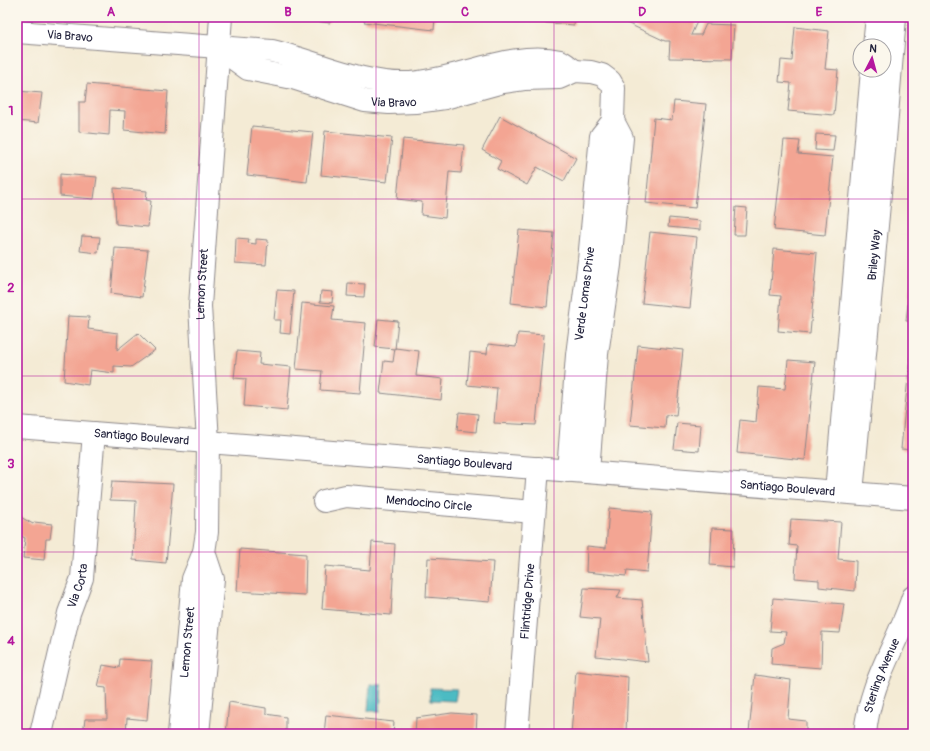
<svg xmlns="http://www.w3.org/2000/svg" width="930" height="751" viewBox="0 0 930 751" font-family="Pangolin,sans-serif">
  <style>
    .water { fill: #4cbbc3; stroke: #376e7f }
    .building { fill: #f3a593 }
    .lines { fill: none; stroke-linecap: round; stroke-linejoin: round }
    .minor-casing { stroke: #8b8688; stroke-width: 24 }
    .minor { stroke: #fff; stroke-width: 22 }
    .grid { fill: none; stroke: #b5179e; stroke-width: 1; stroke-opacity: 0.55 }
    .labels { text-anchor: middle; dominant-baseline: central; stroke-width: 3; stroke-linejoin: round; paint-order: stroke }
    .street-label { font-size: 12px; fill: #22223b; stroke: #fbf7ec }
    .neatline { fill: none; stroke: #b5179e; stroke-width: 1.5 }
    .grid-label { font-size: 13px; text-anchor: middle; font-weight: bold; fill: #b5179e }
  </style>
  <rect width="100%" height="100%" fill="#fbf7ec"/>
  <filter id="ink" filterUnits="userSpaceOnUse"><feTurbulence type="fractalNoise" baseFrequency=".025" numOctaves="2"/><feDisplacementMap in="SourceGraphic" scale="8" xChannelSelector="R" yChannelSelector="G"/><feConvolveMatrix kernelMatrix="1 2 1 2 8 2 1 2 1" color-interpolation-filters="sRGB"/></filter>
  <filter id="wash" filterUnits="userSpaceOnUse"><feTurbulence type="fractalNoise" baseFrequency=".012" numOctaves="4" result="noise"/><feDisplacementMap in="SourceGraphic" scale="16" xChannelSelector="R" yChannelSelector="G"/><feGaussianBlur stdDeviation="0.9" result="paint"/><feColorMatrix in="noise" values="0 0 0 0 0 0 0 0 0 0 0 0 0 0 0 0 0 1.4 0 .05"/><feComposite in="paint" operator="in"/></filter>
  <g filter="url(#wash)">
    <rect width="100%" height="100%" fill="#f4ebd5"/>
    <path class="water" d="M 370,684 L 382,685 L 380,711 L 368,711 Z
      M 430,688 L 457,689 L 455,701 L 431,700 Z"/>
    <g id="blocks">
      <path class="building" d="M 284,17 L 330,17 L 330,23 Z
        M 365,17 L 435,17 L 434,30 L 364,22 Z
        M 490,17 L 575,17 L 574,25 L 490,18 Z
        M 614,17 L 699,17 L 691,35 L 701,35 L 706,24 L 734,25 L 732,59 L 669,58 L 670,41 L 665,41 Z
        M 795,27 L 829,31 L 825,69 L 838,70 L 834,115 L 788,111 L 791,83 L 779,82 L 781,60 L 792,61 Z
        M 87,84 L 168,91 L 165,134 L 124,130 L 125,111 L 110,110 L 109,135 L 79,132 L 79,102 L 85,102 Z
        M 17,91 L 42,93 L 38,123 L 17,121 Z
        M 674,101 L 706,104 L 695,208 L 646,203 L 654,118 L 672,120 Z
        M 500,116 L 576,158 L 564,181 L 537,167 L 527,185 L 497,169 L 501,161 L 482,150 Z
        M 252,126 L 313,132 L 307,182 L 247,175 Z
        M 325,131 L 392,138 L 387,182 L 321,175 Z
        M 816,134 L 835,135 L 833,151 L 815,150 Z
        M 403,139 L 464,145 L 461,173 L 449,172 L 445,218 L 421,215 L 422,202 L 397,199 Z
        M 784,140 L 800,141 L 798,154 L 833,157 L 825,235 L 774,230 Z
        M 60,174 L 97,177 L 94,199 L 60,196 Z
        M 114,188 L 147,191 L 146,200 L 151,201 L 148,227 L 116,224 Z
        M 736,207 L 747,208 L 745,235 L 734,235 Z
        M 669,218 L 700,221 L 700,230 L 668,227 Z
        M 519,230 L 554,233 L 547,307 L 511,303 Z
        M 650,232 L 697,237 L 690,308 L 642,303 Z
        M 82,236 L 100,237 L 98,253 L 80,251 Z
        M 236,238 L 249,239 L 248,243 L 256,244 L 256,239 L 268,240 L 266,265 L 235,263 Z
        M 115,248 L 148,250 L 142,297 L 111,293 Z
        M 774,249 L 817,253 L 810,334 L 778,331 L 781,296 L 770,295 Z
        M 912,270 L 913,270 L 913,321 L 906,321 Z
        M 348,283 L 365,284 L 364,297 L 347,296 Z
        M 277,290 L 294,291 L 290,334 L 280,333 L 281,320 L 274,320 Z
        M 321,291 L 333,292 L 332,303 L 320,302 Z
        M 302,303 L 334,306 L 332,320 L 366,323 L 360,393 L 320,390 L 322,371 L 296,369 Z
        M 68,316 L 89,317 L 88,329 L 118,333 L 117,350 L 138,333 L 155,350 L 131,367 L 114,366 L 114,373 L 90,370 L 88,385 L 64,381 Z
        M 378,319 L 398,321 L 395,349 L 375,347 Z
        M 518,333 L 544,335 L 536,425 L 494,423 L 497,388 L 467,385 L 470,352 L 487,354 L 488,344 L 516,347 Z
        M 638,345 L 683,350 L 676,416 L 666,415 L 665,428 L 630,425 Z
        M 395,348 L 419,351 L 416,376 L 443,379 L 441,400 L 380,393 L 384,361 L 393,362 Z
        M 237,351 L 260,353 L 259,364 L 291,367 L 287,410 L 244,406 L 246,379 L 234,378 Z
        M 910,357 L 913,357 L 913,450 L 901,449 Z
        M 788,360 L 815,362 L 805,460 L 737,453 L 740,420 L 756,422 L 759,387 L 785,389 Z
        M 459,412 L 478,414 L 476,432 L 457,430 Z
        M 677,423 L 701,425 L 699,451 L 674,449 Z
        M 112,481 L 173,484 L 166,563 L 133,560 L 136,501 L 110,500 Z
        M 609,508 L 652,512 L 647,572 L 627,570 L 626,576 L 586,572 L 587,546 L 606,548 Z
        M 17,515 L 33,524 L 34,522 L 52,524 L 50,539 L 46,539 L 44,560 L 23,558 L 25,538 L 17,534 Z
        M 791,519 L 841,522 L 838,559 L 856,561 L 855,591 L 819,587 L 819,580 L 795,578 L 797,546 L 789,545 Z
        M 712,528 L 734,529 L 733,567 L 710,565 Z
        M 372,542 L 395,544 L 391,615 L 322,609 L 325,566 L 370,570 Z
        M 240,549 L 306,554 L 305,595 L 237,591 Z
        M 428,558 L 493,562 L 490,602 L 426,597 Z
        M 584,588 L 621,590 L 617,598 L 642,600 L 648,662 L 596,656 L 600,619 L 580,617 Z
        M 773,598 L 844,604 L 840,633 L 822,632 L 821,668 L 771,664 L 772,648 L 784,643 L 786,632 L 770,631 Z
        M 120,659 L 152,661 L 147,720 L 127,718 L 126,734 L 83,734 L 85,719 L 107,719 L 106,688 L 98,687 L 103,665 L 119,668 Z
        M 576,671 L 628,677 L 626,734 L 571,734 Z
        M 755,675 L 791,680 L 788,719 L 806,721 L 806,734 L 749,732 Z
        M 229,702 L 266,708 L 266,714 L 286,717 L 286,733 L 290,734 L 226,734 Z
        M 452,713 L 477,715 L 476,734 L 415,734 L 416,718 Z
        M 326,715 L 394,722 L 393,734 L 324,734 Z"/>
    </g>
  </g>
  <g filter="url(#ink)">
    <use href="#blocks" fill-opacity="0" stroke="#8b8688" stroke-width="1"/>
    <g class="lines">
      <g class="minor-casing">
        <g id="minor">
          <path id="s1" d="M 17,32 L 272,51 C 318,62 362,85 410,83 C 458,80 512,50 560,61 C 565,63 570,68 575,71"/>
          <path d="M 874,46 L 877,17"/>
          <path id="s2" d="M 219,48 L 248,69 L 293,78 L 365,101 L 389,103 L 416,102 L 445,98 L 503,82 L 524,79 L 559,78 L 575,71 L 591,72 L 602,75 L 610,81 L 614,88 L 613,121"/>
          <path id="s3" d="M 17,427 L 913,498"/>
          <path id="s4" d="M 568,471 L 577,355 L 589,260 L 601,136 L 613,121 L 622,138 L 610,265 L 597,354 L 588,472"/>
          <path d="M 836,492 L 872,70"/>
          <path id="s5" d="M 852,493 L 885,140 L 895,17"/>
          <path id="s6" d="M 324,501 L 346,496 L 534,512"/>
          <path id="s7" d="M 41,734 L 69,613 L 82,578 L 94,433"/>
          <path id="s8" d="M 179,734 L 193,579 L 204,552 L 207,532 L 208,442 L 200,306 L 221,17"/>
          <path d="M 198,734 L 213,579 L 204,552"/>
          <path id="s9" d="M 517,734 L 538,468"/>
          <path id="s10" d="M 865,734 C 870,680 897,646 913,597"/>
        </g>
      </g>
      <use href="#minor" class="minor"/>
    </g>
  </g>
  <path class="grid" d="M 199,17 L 199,734M 376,17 L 376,734M 554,17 L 554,734M 731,17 L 731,734M 17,199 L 913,199M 17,376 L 913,376M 17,552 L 913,552"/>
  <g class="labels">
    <g class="street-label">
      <text stroke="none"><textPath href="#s1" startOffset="53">Via Bravo</textPath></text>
      <text stroke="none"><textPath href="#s2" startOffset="186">Via Bravo</textPath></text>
      <text stroke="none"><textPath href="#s5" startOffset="239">Briley Way</textPath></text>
      <text stroke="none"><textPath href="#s8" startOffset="453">Lemon Street</textPath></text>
      <text stroke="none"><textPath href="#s4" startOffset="178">Verde Lomas Drive</textPath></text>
      <text stroke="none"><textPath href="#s3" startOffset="125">Santiago Boulevard</textPath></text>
      <text stroke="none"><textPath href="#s3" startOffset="449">Santiago Boulevard</textPath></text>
      <text stroke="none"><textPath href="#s3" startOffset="773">Santiago Boulevard</textPath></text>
      <text stroke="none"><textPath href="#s6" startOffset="106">Mendocino Circle</textPath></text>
      <text stroke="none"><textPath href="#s7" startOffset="153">Via Corta</textPath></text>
      <text stroke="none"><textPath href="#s9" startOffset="133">Flintridge Drive</textPath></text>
      <text stroke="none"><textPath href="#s8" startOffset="92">Lemon Street</textPath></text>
      <text stroke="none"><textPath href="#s10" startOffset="61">Sterling Avenue</textPath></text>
    </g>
  </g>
  <rect width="930" height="751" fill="none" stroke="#fbf7ec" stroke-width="44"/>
  <g transform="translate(872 58) rotate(6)"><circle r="19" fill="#fbf7ec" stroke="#a4a2a5"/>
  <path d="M0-3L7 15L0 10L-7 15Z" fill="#b5179e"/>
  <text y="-6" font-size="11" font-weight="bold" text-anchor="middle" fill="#22223b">N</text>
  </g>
  <rect x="22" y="22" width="886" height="707" class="neatline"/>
  <g class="grid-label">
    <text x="111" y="16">A</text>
    <text x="288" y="16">B</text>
    <text x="465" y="16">C</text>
    <text x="642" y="16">D</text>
    <text x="819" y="16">E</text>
    <text x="11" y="115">1</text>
    <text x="11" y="292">2</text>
    <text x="11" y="468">3</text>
    <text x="11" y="645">4</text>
  </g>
</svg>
